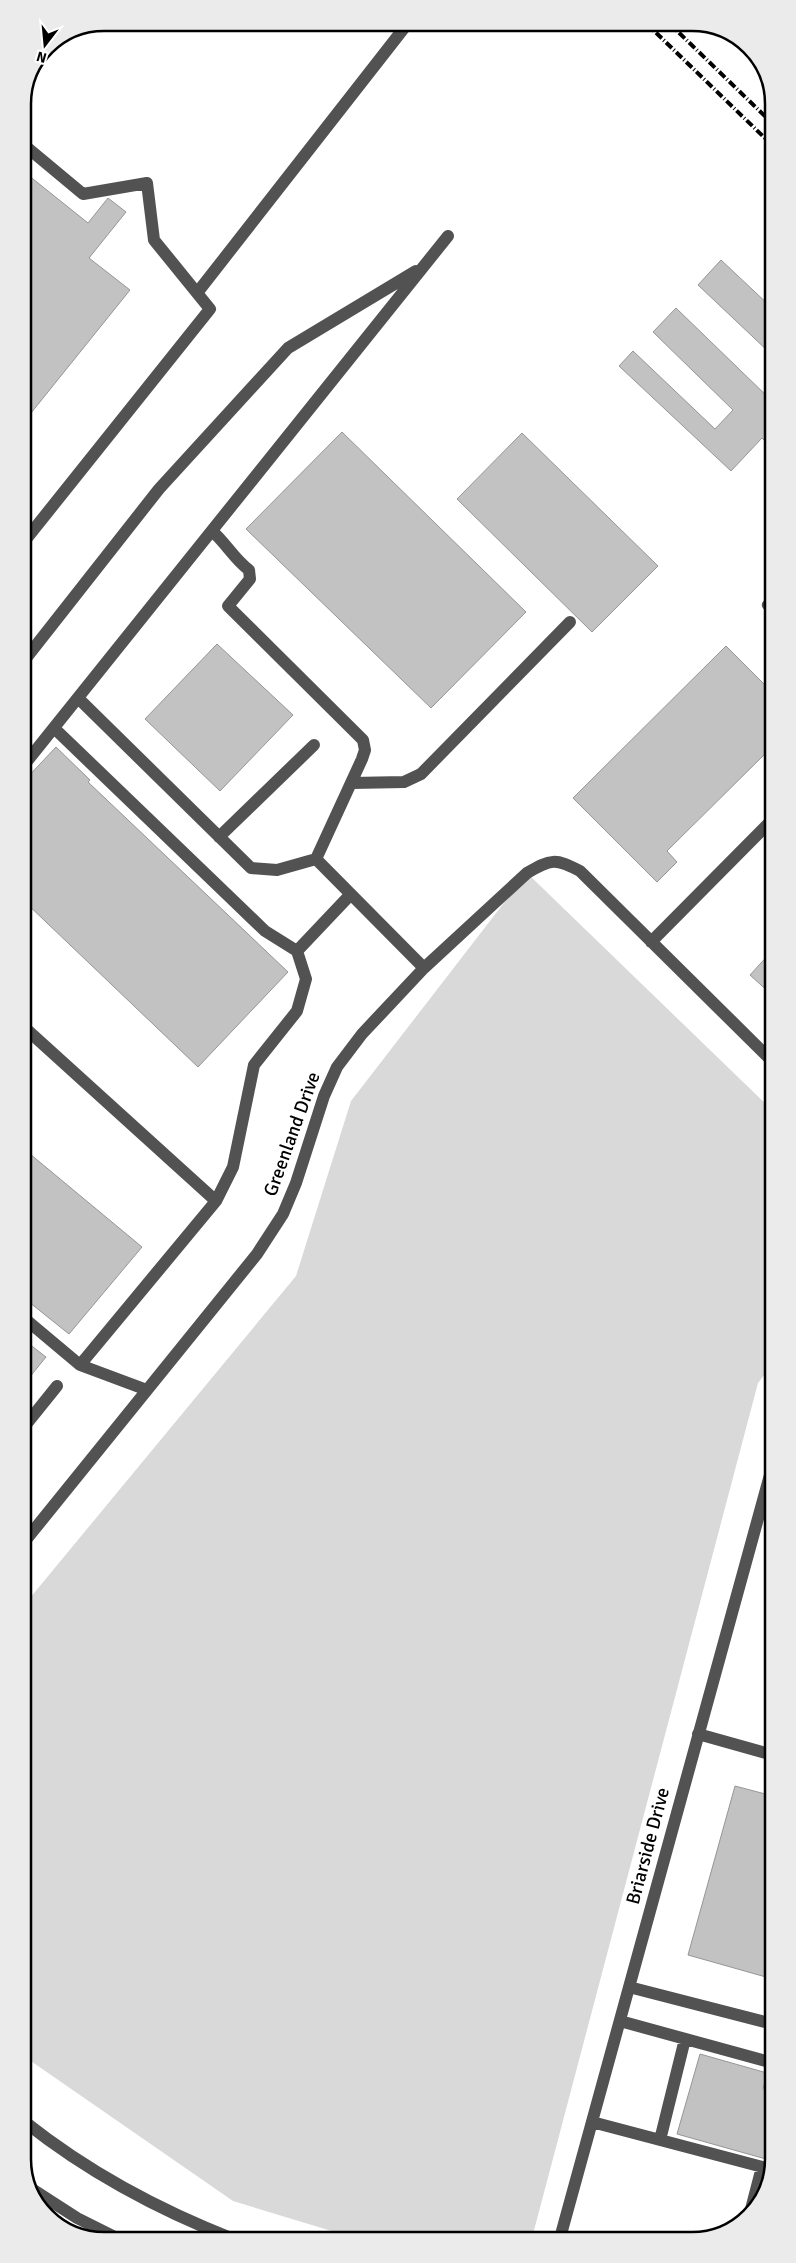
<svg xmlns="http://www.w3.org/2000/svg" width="796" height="2263" viewBox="0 0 796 2263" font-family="Signika,sans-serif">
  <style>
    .green { fill: #d9d9d9 }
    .building { fill: #c2c2c2; stroke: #969696 }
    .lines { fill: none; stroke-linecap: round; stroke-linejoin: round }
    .minor { stroke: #525252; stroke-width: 12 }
    .rail { stroke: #000; stroke-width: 4; stroke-dasharray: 8 2.5 1 2.5; stroke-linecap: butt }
    .labels { text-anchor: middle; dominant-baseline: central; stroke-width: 4.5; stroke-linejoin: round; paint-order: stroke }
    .street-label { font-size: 19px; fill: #000; stroke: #fff }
    .rim { fill: none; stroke: #000; stroke-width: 2.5 }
  </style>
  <rect width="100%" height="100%" fill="#fff"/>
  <path class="green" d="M 527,873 L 772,1110 L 772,1365 L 758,1383 L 532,2238 L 358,2239 L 233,2201 L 25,2057 L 25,1604 L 296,1276 L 351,1101 Z"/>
  <path class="building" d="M 23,171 L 88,223 L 108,198 L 126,212 L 89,258 L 130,290 L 23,423 Z
    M 721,260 L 771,307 L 771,354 L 698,285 Z
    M 676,308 L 771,400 L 771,447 L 762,438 L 731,471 L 619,366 L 633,351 L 715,429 L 733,410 L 653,332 Z
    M 342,432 L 526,612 L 431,708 L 246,529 Z
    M 522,433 L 658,566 L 592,632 L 457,499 Z
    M 217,644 L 293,715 L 220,791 L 145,719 Z
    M 726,646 L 771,691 L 772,747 L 667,851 L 677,862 L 657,882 L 573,798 Z
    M 56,747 L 90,780 L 88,782 L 288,972 L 198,1067 L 24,901 L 24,781 Z
    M 772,951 L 772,995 L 750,975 Z
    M 24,1149 L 142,1247 L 69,1334 L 24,1298 Z
    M 24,1340 L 46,1357 L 24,1384 Z
    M 735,1786 L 773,1796 L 773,1979 L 688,1955 Z
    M 700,2054 L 767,2073 L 763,2089 L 773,2092 L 773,2161 L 677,2134 Z"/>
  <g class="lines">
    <path class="minor" d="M 23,144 L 83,194 L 147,183 L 154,240 L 210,309 L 23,543
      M 197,293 L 408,23
      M 771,602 L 768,605 L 771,609
      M 23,662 L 159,489 L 288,348 L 416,271
      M 78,698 L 251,868 L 277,870 L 316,859 L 362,759 L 365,750 L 363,740 L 228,606 L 250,579 L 249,570 C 234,559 226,543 212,531
      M 54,728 L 265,931 L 297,951
      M 24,765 L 448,236
      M 352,783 L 404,782 L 421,774 L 570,622
      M 219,837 L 314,745
      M 316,859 L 424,968
      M 651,942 L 772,820
      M 24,1027 L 216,1201
      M 24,1318 L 80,1365 L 147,1390
      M 80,1365 L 216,1201 L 233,1167 L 254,1065 L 297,1011 L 306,979 L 297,951 L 351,894
      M 24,1427 L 57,1386
      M 25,1541 L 257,1254 L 283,1214 L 296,1183 L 324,1096 L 337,1067 L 362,1034 L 424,968 L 527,873 C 551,859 555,858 580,871 L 772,1061
      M 698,1734 L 773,1755
      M 629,1987 L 773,2024
      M 620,2021 L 773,2063
      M 25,2122 C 88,2172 161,2211 236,2240
      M 592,2122 L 770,2169
      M 660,2140 L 685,2039
      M 32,2189 L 77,2218 L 121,2240
      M 750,2213 L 762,2167
      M 560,2238 L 773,1464"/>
    <path class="rail" d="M 646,23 L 771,144
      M 669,23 L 771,122"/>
  </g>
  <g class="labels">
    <g class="street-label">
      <text transform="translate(292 1134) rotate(-70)">Greenland Drive</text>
      <text transform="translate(648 1846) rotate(-75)">Briarside Drive</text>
    </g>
  </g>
  <path d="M0 0H796V2263H0ZM104 31H692A73 73 0 0 1 765 104V2159A73 73 0 0 1 692 2232H104A73 73 0 0 1 31 2159V104A73 73 0 0 1 104 31Z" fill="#ebebeb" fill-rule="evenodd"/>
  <path class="rim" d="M104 31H692A73 73 0 0 1 765 104V2159A73 73 0 0 1 692 2232H104A73 73 0 0 1 31 2159V104A73 73 0 0 1 104 31Z"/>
  <g transform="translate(45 45) rotate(196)" stroke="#ffffff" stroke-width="4" paint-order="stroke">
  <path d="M0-4L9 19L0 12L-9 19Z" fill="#000000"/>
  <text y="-8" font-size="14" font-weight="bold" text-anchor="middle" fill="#000000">N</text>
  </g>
</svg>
